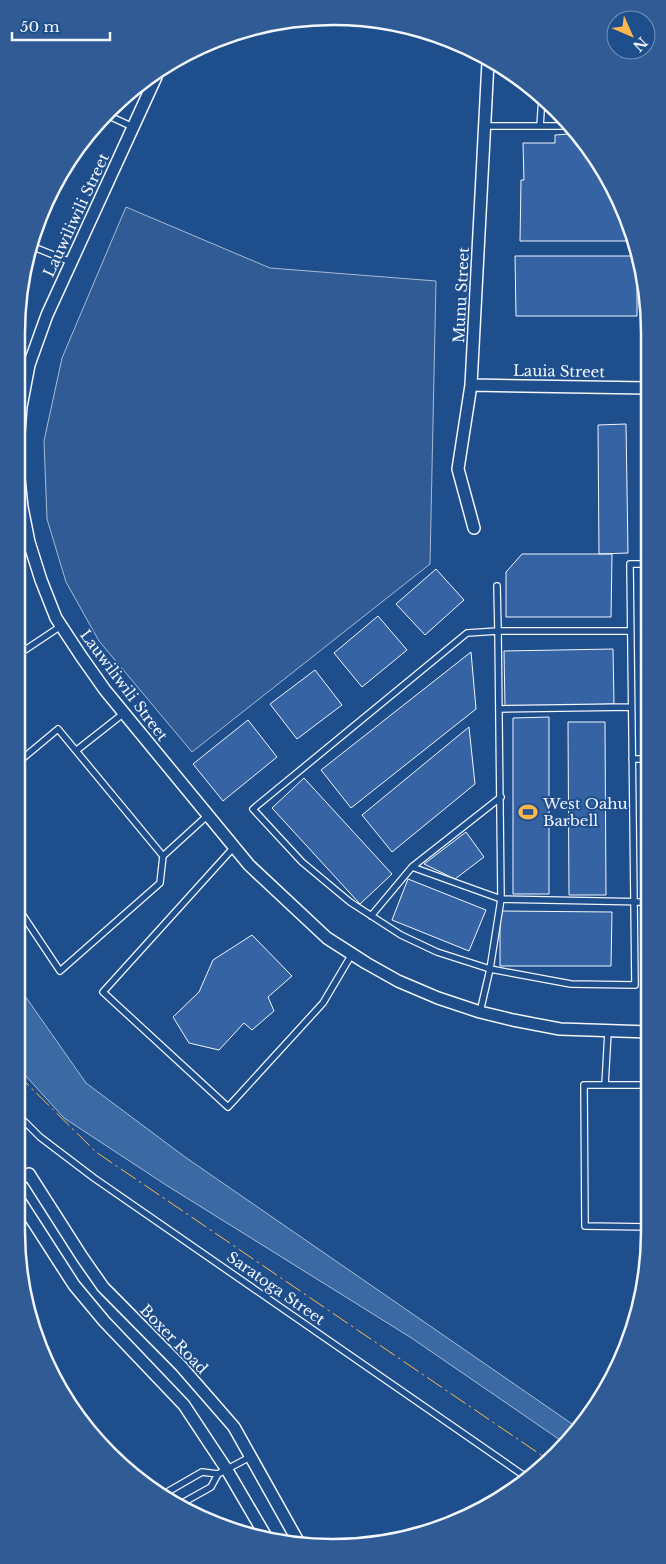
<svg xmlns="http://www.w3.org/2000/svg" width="666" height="1564" viewBox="0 0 666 1564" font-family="'Libre Baskerville',serif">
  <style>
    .parking { fill: #305b95; stroke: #a8bbd7 }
    .water { fill: #3b69a3; stroke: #a8bbd7 }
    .building { fill: #3563a3; stroke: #f2f6ff }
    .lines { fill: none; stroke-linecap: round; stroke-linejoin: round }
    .service-casing { stroke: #f2f6ff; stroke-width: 8 }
    .minor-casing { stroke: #f2f6ff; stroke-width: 14 }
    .service { stroke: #1f4e8c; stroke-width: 5.5 }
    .minor { stroke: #1f4e8c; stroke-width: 11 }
    .power { stroke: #ffb74d; stroke-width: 1; stroke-dasharray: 18 4 2.5 4; stroke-linecap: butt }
    .labels { text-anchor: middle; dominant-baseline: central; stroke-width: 4; stroke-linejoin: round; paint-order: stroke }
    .street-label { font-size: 15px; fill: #f2f6ff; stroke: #1f4e8c }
    .poi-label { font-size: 15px; fill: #f2f6ff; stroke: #1f4e8c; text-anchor: start }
    .rim { fill: none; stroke: #f2f6ff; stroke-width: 2.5 }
  </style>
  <rect width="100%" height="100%" fill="#1f4e8c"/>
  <path class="parking" d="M 126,207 L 270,268 L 436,281 L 430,564 L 192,752 L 99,641 L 66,582 L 47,519 L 44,441 L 62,358 Z"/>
  <path class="water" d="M 16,983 L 86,1083 L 185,1157 L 578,1428 L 571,1440 L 566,1444 L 410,1337 L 166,1185 L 64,1118 L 16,1065 Z"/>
  <path class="building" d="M 569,125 L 584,140 L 626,212 L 633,241 L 520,241 L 521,180 L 524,180 L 523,143 L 555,143 L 555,135 L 569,134 Z
    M 515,256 L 637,256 L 637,316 L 516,316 Z
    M 626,424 L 628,553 L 599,554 L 598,425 Z
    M 522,554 L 612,554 L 611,617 L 506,617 L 506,572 Z
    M 436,569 L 464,600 L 425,635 L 396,604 Z
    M 644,579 L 648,579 L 647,753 Z
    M 378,616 L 407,650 L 362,687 L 334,653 Z
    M 613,649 L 614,704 L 505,707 L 504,651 Z
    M 471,652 L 476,709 L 351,808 L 321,770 Z
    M 315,670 L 342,705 L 297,739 L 270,704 Z
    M 549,717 L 549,894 L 513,894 L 513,718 Z
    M 248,720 L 277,757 L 223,801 L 193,764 Z
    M 568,722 L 605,722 L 606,895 L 569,895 Z
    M 469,727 L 475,784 L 392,852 L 362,815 Z
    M 647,768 L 648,768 L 649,896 L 646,896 Z
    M 304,778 L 392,874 L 360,904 L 272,808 Z
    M 466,832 L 484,857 L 455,879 L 424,864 Z
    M 408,879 L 486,910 L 469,951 L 392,920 Z
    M 500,911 L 612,912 L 611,966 L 500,966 Z
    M 646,911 L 649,911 L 649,1008 L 646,1008 Z
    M 252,935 L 292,976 L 268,997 L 274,1011 L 252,1030 L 244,1023 L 219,1050 L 189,1043 L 173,1017 L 199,992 L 213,960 Z"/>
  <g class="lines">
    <g class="service-casing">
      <path id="service" d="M 107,115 L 133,127
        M 485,126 L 565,126
        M 540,126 L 542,97
        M 32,238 L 38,223
        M 31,246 L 71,262
        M 497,586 L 498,631 L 467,633 L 253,809 L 302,862 L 350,902 L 401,935 L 437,952 L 490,969 L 501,899 L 498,631 L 630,631
        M 16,656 L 61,626
        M 499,709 L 631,707
        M 77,750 L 124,713
        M 632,759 L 648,759
        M 16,764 L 58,729 L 163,856 L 208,815
        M 501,797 L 412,867 L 501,899 L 649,902
        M 234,847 L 103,992 L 228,1107 L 323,1003 L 352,954
        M 16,905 L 60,971 L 160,883 L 163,856
        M 371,916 L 412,867
        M 480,1012 L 490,969 L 571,984 L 635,985 L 630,564 L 648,564
        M 605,1085 L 608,1032
        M 649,1085 L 584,1085 L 585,1226 L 650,1227
        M 16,1113 L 40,1137 L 94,1178 L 526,1477
        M 162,1495 L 202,1472 L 218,1474 L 250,1457
        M 177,1506 L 211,1487 L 218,1474"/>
    </g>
    <g class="minor-casing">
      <path id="minor" d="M 156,77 L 47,315 L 29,365 L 21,407 L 17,460 L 22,507 L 29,542 L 41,580 L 56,618 L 81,656 L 105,690 L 249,865 L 327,938 L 366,963 L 398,981 L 438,998 L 480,1012 L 513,1020 L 560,1029 L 649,1032
        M 471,385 L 647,388
        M 474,528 L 458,469 L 471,385 L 488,62
        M 16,1181 L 29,1174 L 82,1257 L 103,1287 L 180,1365 L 234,1427 L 299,1543
        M 16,1195 L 74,1285 L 104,1321 L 184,1405 L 227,1470 L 268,1540"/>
    </g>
    <use href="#service" class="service"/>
    <use href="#minor" class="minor"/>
    <path class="power" d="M 16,1073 L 96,1152 L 547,1459"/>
  </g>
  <defs>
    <g id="stadium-bare" transform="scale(1.5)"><path d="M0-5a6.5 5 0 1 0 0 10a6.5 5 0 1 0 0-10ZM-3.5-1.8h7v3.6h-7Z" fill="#ffb74d" stroke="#1f4e8c" stroke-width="2.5" paint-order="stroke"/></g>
  </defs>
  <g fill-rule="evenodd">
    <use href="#stadium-bare" x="528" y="812"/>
  </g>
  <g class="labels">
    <g class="street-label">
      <text transform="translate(76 215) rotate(-65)">Lauwiliwili Street</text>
      <text transform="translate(461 295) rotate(-87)">Munu Street</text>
      <text transform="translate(559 371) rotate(1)">Lauia Street</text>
      <text transform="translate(124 685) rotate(53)">Lauwiliwili Street</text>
      <text transform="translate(276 1288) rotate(35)">Saratoga Street</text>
      <text transform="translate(174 1339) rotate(46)">Boxer Road</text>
    </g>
    <g class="poi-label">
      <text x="543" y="803">West Oahu<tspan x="543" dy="17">Barbell</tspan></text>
    </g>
  </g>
  <path d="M0 0H666V1564H0ZM333 25H333A308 308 0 0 1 641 333V1231A308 308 0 0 1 333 1539H333A308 308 0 0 1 25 1231V333A308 308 0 0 1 333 25Z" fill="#305b95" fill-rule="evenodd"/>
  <path class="rim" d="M333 25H333A308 308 0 0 1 641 333V1231A308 308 0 0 1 333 1539H333A308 308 0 0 1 25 1231V333A308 308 0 0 1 333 25Z"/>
  <g transform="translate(631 35) rotate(135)"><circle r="24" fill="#1f4e8c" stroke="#7391ba"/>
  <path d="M0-4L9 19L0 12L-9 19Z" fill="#ffb74d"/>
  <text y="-8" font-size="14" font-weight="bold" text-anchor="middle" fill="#f2f6ff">N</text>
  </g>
  <path d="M12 32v8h98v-8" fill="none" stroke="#f2f6ff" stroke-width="2.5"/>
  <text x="20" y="32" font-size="15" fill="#f2f6ff" stroke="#1f4e8c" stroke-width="4" paint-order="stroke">50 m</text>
</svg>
